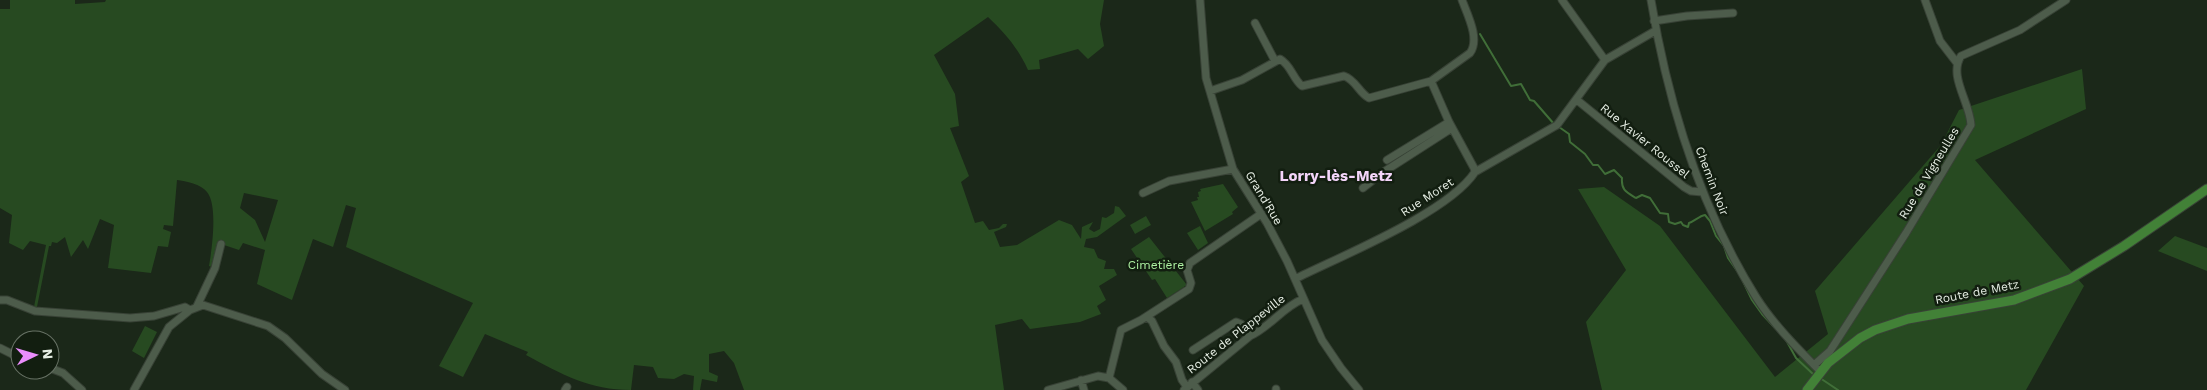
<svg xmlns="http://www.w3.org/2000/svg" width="2207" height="390" viewBox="0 0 2207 390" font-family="'Work Sans',sans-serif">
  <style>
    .green { fill: #274a21; fill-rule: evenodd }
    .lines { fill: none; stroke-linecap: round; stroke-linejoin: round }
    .stream { stroke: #406e38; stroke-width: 2 }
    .minor-casing { stroke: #384236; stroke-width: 9 }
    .major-casing { stroke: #384236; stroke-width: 11 }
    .minor { stroke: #4d5c4b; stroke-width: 7 }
    .major { stroke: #428137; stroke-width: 9 }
    .labels { text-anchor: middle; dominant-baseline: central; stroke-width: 5; stroke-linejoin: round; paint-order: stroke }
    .street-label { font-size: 12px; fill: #e7efe5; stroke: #121e10 }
    .park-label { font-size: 12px; fill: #aff3a3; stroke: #121e10 }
    .quarter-label { font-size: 15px; font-weight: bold; fill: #f4d5fa; stroke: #121e10 }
  </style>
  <rect width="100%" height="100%" fill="#1b2819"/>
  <path class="green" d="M 10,0 L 75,0 L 75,4 L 105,2 L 106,0 L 1104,0 L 1100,24 L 1104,46 L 1088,59 L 1078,49 L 1039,60 L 1040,69 L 1028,70 C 1018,48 1005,33 988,17 L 934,55 L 955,94 L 959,126 L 950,128 L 969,176 L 961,182 L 975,223 L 983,221 L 989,230 L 999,228 L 1003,224 L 1007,224 L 1006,227 L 994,232 L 1000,247 L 1017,245 L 1059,220 L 1072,225 L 1081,239 L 1082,227 L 1093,222 L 1089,229 L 1094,232 L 1100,229 L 1102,217 L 1106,218 L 1114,213 L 1115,206 L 1119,207 L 1126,216 L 1097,237 L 1086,239 L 1084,247 L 1094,249 L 1098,258 L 1106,261 L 1104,269 L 1114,269 L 1117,275 L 1099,286 L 1106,300 L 1097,306 L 1101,314 L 1080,322 L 1030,329 L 1022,319 L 995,325 L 1004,390 L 744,390 L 734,363 L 724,351 L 709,354 L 709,372 L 718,376 L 717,382 L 702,379 L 700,390 L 693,390 L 694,376 L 684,374 L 674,379 L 658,378 L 653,367 L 634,365 L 631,390 C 590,390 561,374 526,355 L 528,352 L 485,334 L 463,377 L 439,366 L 473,303 L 346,247 L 356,208 L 346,205 L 333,247 L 313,239 L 292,300 L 257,284 L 265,250 L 243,243 L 239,250 L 221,244 L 212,267 L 209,266 C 212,249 218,205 207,192 C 201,184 186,181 177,180 L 173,226 L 164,225 L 163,229 L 171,232 L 168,247 L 158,246 L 151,273 L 108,268 L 114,225 L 100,219 L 88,249 L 83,240 L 71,257 L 65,237 L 57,243 L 52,242 L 51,246 L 49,246 L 37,307 L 34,307 L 46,245 L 30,241 L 23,250 L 9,243 L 12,215 L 0,208 L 0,9 L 10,9 ZM 244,193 L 278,200 L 265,242 L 255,220 L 240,208 Z
    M 2082,69 L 2086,109 L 1975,160 L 2084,286 L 2026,390 L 1602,390 L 1586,322 L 1626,270 L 1578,189 L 1604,187 L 1660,226 L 1775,377 L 1828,334 L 1815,291 L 1941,145 L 1959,110 Z
    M 1223,184 L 1238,207 L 1232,212 L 1233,214 L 1205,231 L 1191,202 L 1198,200 L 1197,197 L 1199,197 L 1198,192 L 1201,191 L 1200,189 Z
    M 1146,216 L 1151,225 L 1135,234 L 1130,225 Z
    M 1200,226 L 1208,243 L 1198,250 L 1187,233 Z
    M 2175,236 L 2207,248 L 2207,271 L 2158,251 Z
    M 1149,237 L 1187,285 L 1167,298 L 1155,279 L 1152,280 L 1131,249 Z
    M 145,326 L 157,332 L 144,358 L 132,351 Z"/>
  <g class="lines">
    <path class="stream" d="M 1480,34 L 1511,86 L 1521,84 L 1530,100 L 1534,101 L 1554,124
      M 1559,127 L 1569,134 L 1570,142 L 1585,154 L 1593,165 L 1598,165 L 1605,174 L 1614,170 L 1622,178 C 1621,190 1626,192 1636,198 L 1642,195 L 1650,198 L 1660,213 L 1668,214 L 1669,222 L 1675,224 L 1681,222 L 1683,225 L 1688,227 L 1689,223 C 1695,221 1699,216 1705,215 L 1710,221 L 1716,236 L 1724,246 L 1728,258 L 1740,275 L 1752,300 L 1762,314 L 1776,329
      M 1786,340 L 1796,358 L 1814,375
      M 1820,378 L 1838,390"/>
    <g class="minor-casing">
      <path id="minor" d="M 1200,0 L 1206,78 L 1233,169 L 1267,223 L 1287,261 L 1322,340 L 1341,368 L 1359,390
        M 1562,0 L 1605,60
        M 1651,0 C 1668,104 1700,207 1756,297 C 1773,324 1798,349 1821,372
        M 1925,0 L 1940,41 L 1957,63
        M 1654,21 L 1687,16 L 1733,13
        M 1255,23 L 1275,61
        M 1210,91 L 1242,80 L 1280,59 C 1291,65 1293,79 1302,86 L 1344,76 C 1356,80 1359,93 1369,98 L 1431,81 L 1470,53 C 1480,39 1468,16 1462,0
        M 1577,100 L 1684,187 L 1691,191 L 1702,192
        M 1387,160 L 1449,122
        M 1475,172 L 1557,125 L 1605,60 L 1655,31
        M 1363,188 L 1382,173 L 1452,128
        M 1143,193 L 1169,181 L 1233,169
        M 1295,279 C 1341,256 1448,213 1475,172 L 1474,168 L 1449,122 L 1431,81
        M 0,300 L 7,300 L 35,311 L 130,318 L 154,316 L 185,307 L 190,310 L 203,305 L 268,326 L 285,338 L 322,374 L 345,390
        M 197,306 L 215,268 L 221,244
        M 1147,317 L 1152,321 L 1164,346 L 1176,362 L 1182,380 L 1187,387
        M 0,348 L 20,358
        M 1193,350 L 1236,322 L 1241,324 L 1250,336
        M 1814,365 L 1830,351 L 1906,233 L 1971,125 C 1970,102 1948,76 1961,56 L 2020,30 L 2066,0
        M 50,368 L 63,373 L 82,390
        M 1109,378 L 1121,330 L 1141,320 L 1189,289 L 1191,283 L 1187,270 L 1190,263 L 1261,214
        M 1081,380 L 1084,390
        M 1192,382 L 1198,390
        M 1276,389 L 1276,390
        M 134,390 L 169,327 L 190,310
        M 565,390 L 567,387
        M 1048,390 L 1098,376 L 1109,378 L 1123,390
        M 1184,390 L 1250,336 C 1270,327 1283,307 1303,299"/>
    </g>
    <g class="major-casing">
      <path id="major" d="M 1807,390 L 1828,363 L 1860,338 L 1875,330 L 1908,319 L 2014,300 L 2070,279 L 2124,246 L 2207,189"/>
    </g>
    <use href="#minor" class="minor"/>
    <use href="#major" class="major"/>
  </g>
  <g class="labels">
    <g class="street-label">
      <text transform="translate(1645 141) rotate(39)">Rue Xavier Roussel</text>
      <text transform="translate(1929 173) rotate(-59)">Rue de Vigneulles</text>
      <text transform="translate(1712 181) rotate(69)">Chemin Noir</text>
      <text transform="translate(1427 197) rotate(-33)">Rue Moret</text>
      <text transform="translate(1264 198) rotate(59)">Grand'Rue</text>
      <text transform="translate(1977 292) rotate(-11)">Route de Metz</text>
      <text transform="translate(1236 334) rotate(-38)">Route de Plappeville</text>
    </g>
    <g class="park-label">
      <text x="1156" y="265">Cimetière</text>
    </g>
    <g class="quarter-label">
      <text x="1336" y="176">Lorry-lès-Metz</text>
    </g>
  </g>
  <g transform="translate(35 355) rotate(85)"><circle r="24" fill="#121e10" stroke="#677265"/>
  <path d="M0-4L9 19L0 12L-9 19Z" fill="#ea8dfc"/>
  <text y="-8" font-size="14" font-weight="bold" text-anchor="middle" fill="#e7efe5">N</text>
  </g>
</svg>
